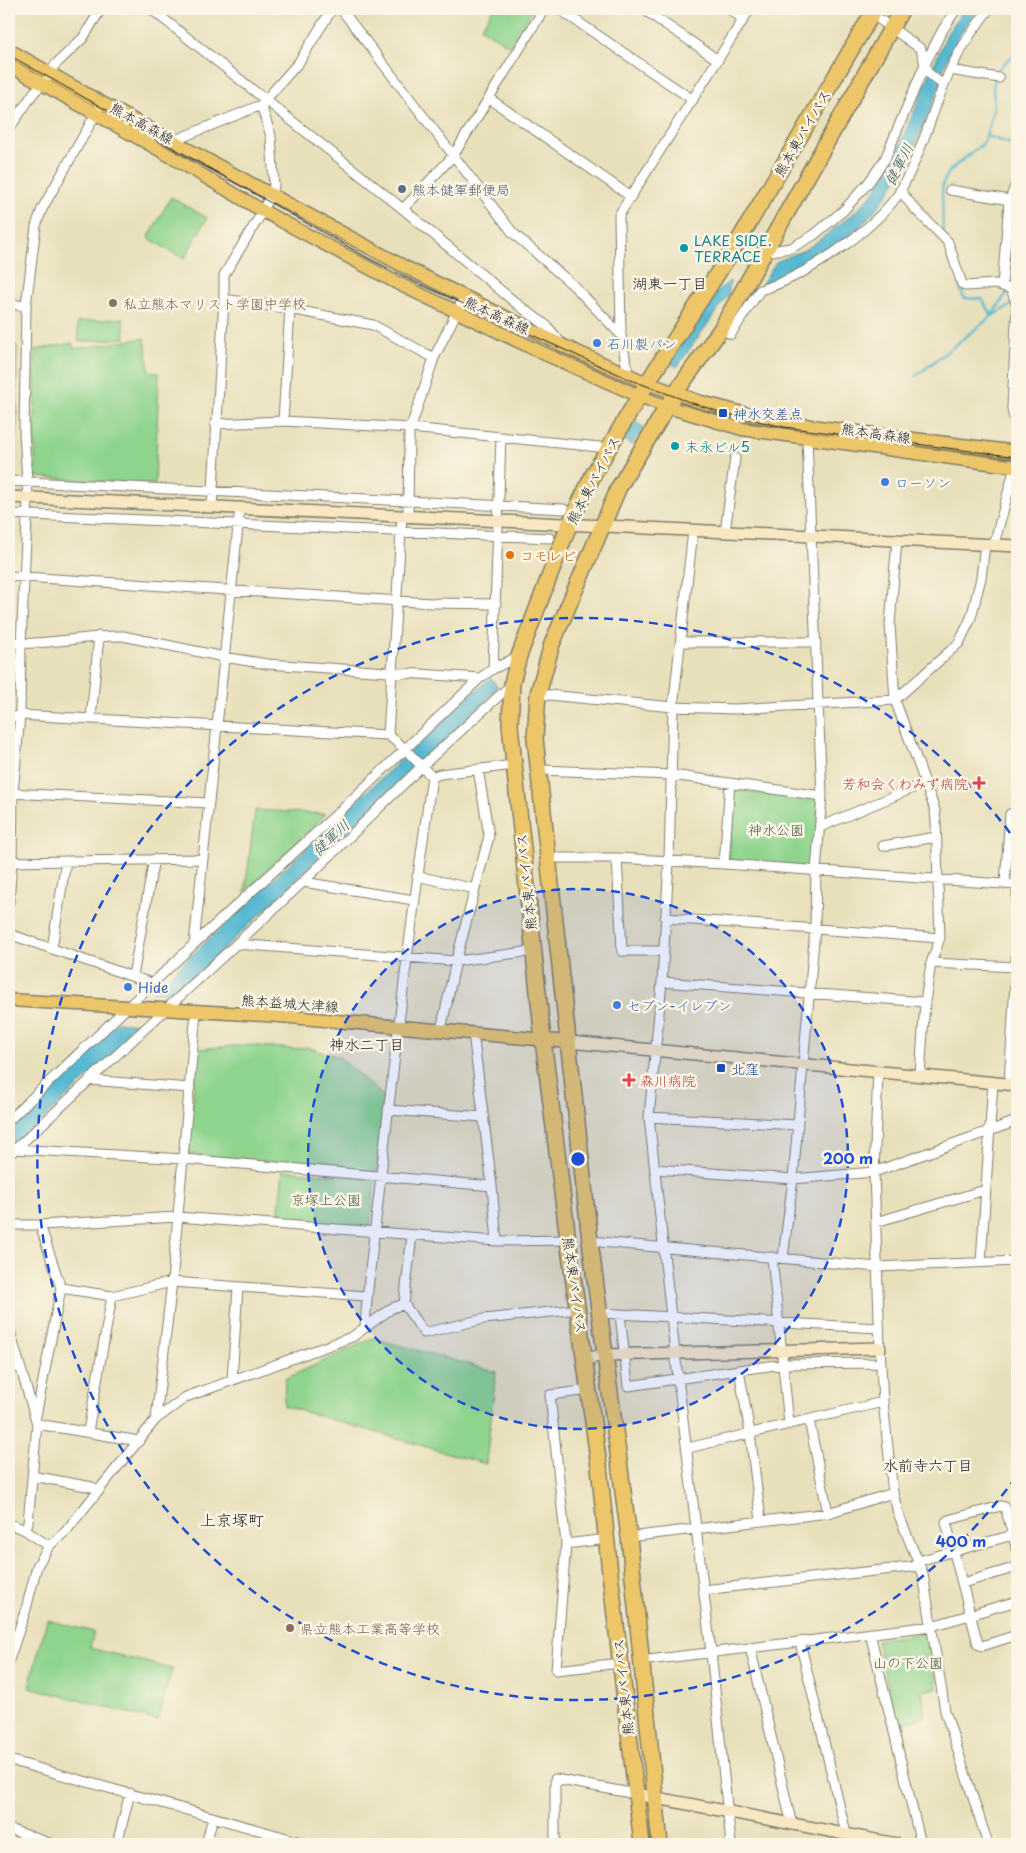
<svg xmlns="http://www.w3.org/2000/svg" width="1026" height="1853" viewBox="0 0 1026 1853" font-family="'Playpen Sans','Klee One',sans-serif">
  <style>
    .green { fill: #8ed48d; stroke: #557854 }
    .water { fill: #53b8d2; stroke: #386a77 }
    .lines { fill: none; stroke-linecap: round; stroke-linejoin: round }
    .stream { stroke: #53b8d2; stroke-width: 2.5 }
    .street-casing { stroke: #827e6c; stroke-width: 11 }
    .secondary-casing { stroke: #827e6c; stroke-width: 14 }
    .primary-casing { stroke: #827e6c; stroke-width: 15 }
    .highway-casing { stroke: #827e6c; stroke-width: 18 }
    .street { stroke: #fff; stroke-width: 9 }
    .secondary { stroke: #f7e8c3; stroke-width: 11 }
    .primary { stroke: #ecc669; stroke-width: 12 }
    .highway { stroke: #ecc669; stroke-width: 15 }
    .tram { stroke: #1c1c1c; stroke-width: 1 }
    .ring { fill: none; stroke: #1d4ed8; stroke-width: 2.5; stroke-dasharray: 9 6 }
    .service-dot { fill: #5c6f8a; stroke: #fcf5e5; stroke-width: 2 }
    .culture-dot { fill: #0f9aa8; stroke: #fcf5e5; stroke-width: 2 }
    .education-dot { fill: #8d6e63; stroke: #fcf5e5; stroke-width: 2 }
    .shop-dot { fill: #3f7fe0; stroke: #fcf5e5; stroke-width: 2 }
    .transit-dot { fill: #1a4fb4; stroke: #fcf5e5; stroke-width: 2 }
    .food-dot { fill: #e8710a; stroke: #fcf5e5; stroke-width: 2 }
    .health-dot { fill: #e0444e; stroke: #fcf5e5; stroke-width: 2 }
    .labels { text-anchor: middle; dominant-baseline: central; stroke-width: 5; stroke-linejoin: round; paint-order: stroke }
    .street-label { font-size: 14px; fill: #1c1c1c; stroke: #fcf5e5 }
    .service-label { font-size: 14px; fill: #4e5e75; stroke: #fcf5e5; text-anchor: start }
    .culture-label { font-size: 14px; fill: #0d838f; stroke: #fcf5e5; text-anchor: start }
    .education-label { font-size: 14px; fill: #785e54; stroke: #fcf5e5; text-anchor: start }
    .shop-label { font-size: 14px; fill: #366cbe; stroke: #fcf5e5; text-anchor: start }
    .transit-label { font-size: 14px; fill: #164399; stroke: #fcf5e5; text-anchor: start }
    .food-label { font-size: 14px; fill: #c56008; stroke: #fcf5e5; text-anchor: start }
    .health-label { font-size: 14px; fill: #be3a42; stroke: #fcf5e5; text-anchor: end }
    .park-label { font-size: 14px; fill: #445c44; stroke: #fcf5e5 }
    .water-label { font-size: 15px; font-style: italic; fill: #325a65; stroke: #fcf5e5 }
    .neighbourhood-label { font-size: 15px; fill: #1c1c1c; stroke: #fcf5e5 }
    .quarter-label { font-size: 16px; fill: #1c1c1c; stroke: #fcf5e5 }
    .centre { fill: #1d4ed8; stroke: #fcf5e5; stroke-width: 2.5 }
    .ring-label { font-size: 15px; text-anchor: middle; font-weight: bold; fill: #1d4ed8; stroke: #fcf5e5; stroke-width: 5; stroke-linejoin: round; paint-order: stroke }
  </style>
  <rect width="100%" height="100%" fill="#fcf5e5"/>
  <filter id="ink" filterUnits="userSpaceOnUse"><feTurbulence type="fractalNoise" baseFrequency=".02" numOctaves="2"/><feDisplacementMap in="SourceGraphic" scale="10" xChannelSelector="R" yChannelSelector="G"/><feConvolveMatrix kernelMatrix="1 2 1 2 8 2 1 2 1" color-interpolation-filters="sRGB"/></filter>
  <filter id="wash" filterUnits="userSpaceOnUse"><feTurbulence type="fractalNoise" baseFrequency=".0096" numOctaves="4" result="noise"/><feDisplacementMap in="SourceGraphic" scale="20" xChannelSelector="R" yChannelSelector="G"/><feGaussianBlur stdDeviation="1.12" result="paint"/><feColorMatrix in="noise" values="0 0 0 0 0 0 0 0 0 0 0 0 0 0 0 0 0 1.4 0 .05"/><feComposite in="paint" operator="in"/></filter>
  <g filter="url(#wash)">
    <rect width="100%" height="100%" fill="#e8e0bb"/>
    <path class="green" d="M 493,9 L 533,9 L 510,46 L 481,28 Z
      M 171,197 L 207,218 L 184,259 L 148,238 Z
      M 123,318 L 125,338 L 79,342 L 77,322 Z
      M 145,338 L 149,371 L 159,373 L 155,485 L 35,477 L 35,350 L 72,343 L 74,349 Z
      M 9,344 L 17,346 L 17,436 L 9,436 Z
      M 9,653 L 16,653 L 11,706 L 9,706 Z
      M 732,790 L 822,799 L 813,868 L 729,860 Z
      M 255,810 L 326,814 L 245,892 Z
      M 247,1045 L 294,1049 L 306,1047 L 339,1057 L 384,1097 L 377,1172 L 188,1154 L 197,1049 Z
      M 283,1170 L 375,1179 L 370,1227 L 278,1218 Z
      M 373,1338 L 496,1372 L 486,1464 L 284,1406 L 285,1379 Z
      M 47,1620 L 94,1632 L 90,1648 L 172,1669 L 158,1721 L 29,1687 Z
      M 929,1632 L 937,1688 L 922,1691 L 925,1717 L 898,1725 L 876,1640 Z"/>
    <path class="water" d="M 964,9 L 978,9 C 961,31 944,57 940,86 C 908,163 889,216 813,262 C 797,271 778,278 761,285 L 776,262 L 804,250 L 815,243 L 853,214 L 874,192 L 893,161 L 947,34 Z
      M 730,281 L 729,294 L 677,367 L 668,362 L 716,292 Z
      M 633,421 L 644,427 L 632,445 L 623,440 Z
      M 491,678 L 498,687 L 478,709 L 177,993 L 153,991 L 467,698 Z
      M 117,1022 L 143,1024 L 115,1052 L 9,1151 L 9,1127 Z"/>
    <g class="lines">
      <path class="stream" d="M 986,136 L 1011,144 L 1016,142 L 1017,129
        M 943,233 L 942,195 L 943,183 L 949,172 L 956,165 L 984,143 L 994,107 L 993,88 L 996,72 L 1004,63 L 1017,53
        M 959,286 L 964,298 L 982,299 L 992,316
        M 1012,286 L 1017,277
        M 992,315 L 1009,290
        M 916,376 L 992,316 L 1015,303"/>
    </g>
  </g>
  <g filter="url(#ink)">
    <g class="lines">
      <g class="street-casing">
        <path id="street" d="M 151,9 L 403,209 L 517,304 L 547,326 L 561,343
          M 341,9 L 513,233 L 574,286 L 621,335
          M 559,9 L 693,100
          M 643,9 L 718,60
          M 729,9 L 743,19
          M 872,14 L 921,49 L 927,72 L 943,85
          M 9,15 L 10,9
          M 950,70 L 999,78
          M 490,99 L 630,196
          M 9,129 L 35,91 L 43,85 L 55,65 L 83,38 L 101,9
          M 173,141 L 261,105 L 299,62 L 332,9
          M 900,190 L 913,207 L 948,242 L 962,284 L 965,286 L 996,284 L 1011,289 L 1017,305 L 1012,408 L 1017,433
          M 950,190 L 1010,200
          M 403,209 L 453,156 L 544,9
          M 764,252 L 791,248 L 814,235 L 844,210 L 869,182 L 885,159 L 925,64 L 942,31 L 956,9
          M 1002,286 L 1009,202 L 1017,181
          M 224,299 L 290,309 L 373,325 L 434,358
          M 9,304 L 26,306
          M 721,329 L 731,334 L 760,290 C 803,278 870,233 897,196 C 901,191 904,183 908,176 C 922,148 931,117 943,87 C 955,56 969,35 989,9
          M 628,374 L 621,335 L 619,215 L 750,9
          M 283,421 L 290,309
          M 215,424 L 283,421 L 411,428 L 609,448
          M 9,481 L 564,509
          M 212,507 L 224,299 L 224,275 L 263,211 L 274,186 L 271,136 L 261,105
          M 9,514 L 550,538
          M 408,516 L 409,433 L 434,358 L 464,297
          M 693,531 L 673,707 L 669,861 L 662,982 L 649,1117 L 675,1353 L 711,1652 L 731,1844
          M 725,532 L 735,458
          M 897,540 L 890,624 L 895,700 L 935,810 L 936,822 L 940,938 L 931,963 L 925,1002 L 920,1075
          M 994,544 L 1017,460
          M 9,576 L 432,603 L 496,604
          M 681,642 L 816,642
          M 9,643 C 47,646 85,635 123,636 L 224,657 L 267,664 L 480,678 L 493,669 L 519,656
          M 493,669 L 501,437
          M 538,694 L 673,707 L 735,709 L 895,700 L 959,643 L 971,618 L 981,578 L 985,544
          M 20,715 L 388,735 L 404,748 L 432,777
          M 9,716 L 20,717
          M 91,718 L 99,636
          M 388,735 L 402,516
          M 540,770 L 672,775 L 822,796
          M 432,777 L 440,774 L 514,765
          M 9,793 L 209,803
          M 820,827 L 925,783
          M 883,846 L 936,837
          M 548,858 L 617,858 L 724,864 L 1017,885
          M 617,858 L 622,951 L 663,951
          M 9,862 L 202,859
          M 724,864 L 730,783
          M 417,876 L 475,889
          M 303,882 L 414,900
          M 1005,883 L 1010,814 L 1017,815
          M 9,902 L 12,862 L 13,793 L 20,715 L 21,644 L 28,498 L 24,431 L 26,306 L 36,226 L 42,209 L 98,110
          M 665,918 L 940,938
          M 9,934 L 154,984
          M 194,944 L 240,508
          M 236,944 L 456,961 L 533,951
          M 52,948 L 66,861
          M 931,963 L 1016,967
          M 133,976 L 154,859
          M 662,982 L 925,1002
          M 441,1030 L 456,961 L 489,836 L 478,769
          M 473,1033 L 492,1186 L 497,1241
          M 878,1071 L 874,1172 L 880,1348 L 883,1402 L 893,1493 L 898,1513 L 923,1574 L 945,1711 L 988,1844
          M 89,1080 L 190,1088
          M 1009,1084 L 1016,967 L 1017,892
          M 388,1110 L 484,1117
          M 649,1117 L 797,1125
          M 9,1120 L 194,944 L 341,810 L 480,678
          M 14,1149 L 184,1159 L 492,1186
          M 9,1155 L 303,882 L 421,767 L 512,684
          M 655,1169 L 793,1179 L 874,1172 L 1017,1121
          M 876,1222 L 985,1190
          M 9,1225 L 40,1225 L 177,1217 L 497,1241 L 568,1240
          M 40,1225 L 61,1288
          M 590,1241 L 877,1267 L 1017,1261
          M 772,1257 L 789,1424
          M 783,1258 L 793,1179 L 815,929 L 816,871 L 822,796 L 807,439
          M 981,1262 L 993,1082
          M 404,1304 L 412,1235
          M 599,1313 L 879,1328
          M 620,1314 L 628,1386 L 739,1370 L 750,1433 L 761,1521
          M 365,1327 C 368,1273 377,1219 382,1165 C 397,1035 413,906 432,777
          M 9,1328 L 37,1424 L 28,1523 L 25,1530
          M 9,1369 L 20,1366
          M 739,1370 L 783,1364 L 880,1363
          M 232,1380 L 238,1287
          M 590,1390 L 550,1395 L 566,1544 L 607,1539
          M 36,1416 L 61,1288 L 112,1296 L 172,1282 L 366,1296
          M 156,1419 L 172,1282 L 196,1012
          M 809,1420 L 828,1513
          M 37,1424 L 139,1441
          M 88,1431 L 112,1296
          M 688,1448 L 883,1402
          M 32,1476 L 92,1487 L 99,1491
          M 9,1524 L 25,1530 L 49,1546
          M 629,1537 L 828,1513 L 893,1493
          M 566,1544 L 556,1670 L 621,1663
          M 1017,1550 L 1005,1507 L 1001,1506 L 948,1520 L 946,1522 L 978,1644 L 982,1646 L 1017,1635
          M 918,1561 L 1013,1535
          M 963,1583 L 1017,1567
          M 703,1590 L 919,1566
          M 870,1633 L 921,1844
          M 800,1642 L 846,1833
          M 750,1647 L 792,1825
          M 9,1660 L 26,1609 L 37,1566 L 49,1546 L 66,1531 L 156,1419 L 186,1397 L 352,1337 L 392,1308 L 404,1304 L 424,1333 L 484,1319 L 579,1309
          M 640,1661 L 932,1626 L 1017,1601
          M 9,1760 L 308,1844
          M 9,1829 L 52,1844
          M 117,1844 L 130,1793
          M 206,1844 L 213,1817
          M 555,1844 L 555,1779 L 636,1794"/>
      </g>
      <g class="secondary-casing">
        <path id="secondary" d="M 9,497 L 1017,546
          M 569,1042 L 1017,1085
          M 585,1359 L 604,1355 L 880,1348
          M 636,1794 L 897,1844"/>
      </g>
      <g class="primary-casing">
        <path id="primary" d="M 9,50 L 102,103 L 405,267 L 564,346 L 647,383 L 701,402 L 751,415 L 811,426 L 1017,452
          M 9,65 L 165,153 L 263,211 L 397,283 L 545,354 L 639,396 L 668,407 L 742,429 L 1017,467
          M 9,1000 L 280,1016 L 569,1042"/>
      </g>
      <g class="highway-casing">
        <path id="highway" d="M 642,1844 L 610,1573 L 599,1466 L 568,1240 L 543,1040 L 510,725 L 512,683 L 519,656 L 569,525 L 594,473 L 647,383 L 739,240 L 875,9
          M 660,1844 L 629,1537 L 590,1241 L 535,738 L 538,694 L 552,644 L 619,487 L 676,392 L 721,329 L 902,9"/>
      </g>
      <use href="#street" class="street"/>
      <use href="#secondary" class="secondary"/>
      <use href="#primary" class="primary"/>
      <use href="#highway" class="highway"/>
      <path class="tram" d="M 9,55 L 370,259 L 413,281 L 631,380 L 692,403 L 723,413 L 784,427 L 1017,457"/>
    </g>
  </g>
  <circle cx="578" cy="1159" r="270" fill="#1d4ed8" fill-opacity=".12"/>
  <g class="ring">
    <circle cx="578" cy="1159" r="270"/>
    <path d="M1016 1477A541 541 0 1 1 1016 841"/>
  </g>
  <circle class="service-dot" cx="402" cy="189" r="5"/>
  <g class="culture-dot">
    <circle cx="684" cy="248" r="5"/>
    <circle cx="675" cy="446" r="5"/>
  </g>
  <g class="education-dot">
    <circle cx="113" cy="303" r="5"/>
    <circle cx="290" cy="1628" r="5"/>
  </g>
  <g class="shop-dot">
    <circle cx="597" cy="343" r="5"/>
    <circle cx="885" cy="482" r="5"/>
    <circle cx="128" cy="987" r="5"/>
    <circle cx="617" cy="1005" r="5"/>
  </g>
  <g class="transit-dot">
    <rect x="718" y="408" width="10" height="10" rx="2.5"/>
    <rect x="716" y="1063" width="10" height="10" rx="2.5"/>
  </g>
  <circle class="food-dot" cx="510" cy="555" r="5"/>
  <g class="health-dot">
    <path d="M976.5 775.5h5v5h5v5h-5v5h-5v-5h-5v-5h5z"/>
    <path d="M626.5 1072.5h5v5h5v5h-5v5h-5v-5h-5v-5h5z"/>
  </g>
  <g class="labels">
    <g class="street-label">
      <text transform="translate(142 123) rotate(29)">熊本高森線</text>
      <text transform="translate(802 133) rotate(-60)">熊本東バイパス</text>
      <text transform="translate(497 315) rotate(25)">熊本高森線</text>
      <text transform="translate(876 433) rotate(8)">熊本高森線</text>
      <text transform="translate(593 480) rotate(-62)">熊本東バイパス</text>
      <text transform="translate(526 882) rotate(-96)">熊本東バイパス</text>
      <text transform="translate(290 1003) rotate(4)">熊本益城大津線</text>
      <text transform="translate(575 1285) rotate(82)">熊本東バイパス</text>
      <text transform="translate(623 1687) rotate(-96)">熊本東バイパス</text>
    </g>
    <g class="service-label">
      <text x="412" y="189">熊本健軍郵便局</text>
    </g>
    <g class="culture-label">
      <text x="694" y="240">LAKE SIDE.<tspan x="694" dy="16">TERRACE</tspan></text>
      <text x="685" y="446">末永ビル5</text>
    </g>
    <g class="education-label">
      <text x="123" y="303">私立熊本マリスト学園中学校</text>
      <text x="300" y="1628">県立熊本工業高等学校</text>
    </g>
    <g class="shop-label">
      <text x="607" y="343">石川製パン</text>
      <text x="895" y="482">ローソン</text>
      <text x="138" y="987">Hide</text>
      <text x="627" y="1005">セブン-イレブン</text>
    </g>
    <g class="transit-label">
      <text x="733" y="413">神水交差点</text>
      <text x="731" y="1068">北窪</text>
    </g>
    <g class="food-label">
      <text x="520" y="555">コモレビ</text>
    </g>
    <g class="health-label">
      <text x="968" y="783">芳和会くわみず病院</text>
      <text x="640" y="1080" text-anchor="start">森川病院</text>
    </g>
    <g class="park-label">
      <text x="776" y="829">神水公園</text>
      <text x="326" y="1199">京塚上公園</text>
      <text x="908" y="1662">山の下公園</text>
    </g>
    <g class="water-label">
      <text transform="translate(898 164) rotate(-63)">健軍川</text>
      <text transform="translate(330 837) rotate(-43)">健軍川</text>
    </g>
    <g class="neighbourhood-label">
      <text x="670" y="282">湖東一丁目</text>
      <text x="367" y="1043">神水二丁目</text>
      <text x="928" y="1464">水前寺六丁目</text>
    </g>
    <g class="quarter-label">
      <text x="232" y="1519">上京塚町</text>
    </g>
  </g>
  <circle cx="578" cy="1159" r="8" class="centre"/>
  <g class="ring-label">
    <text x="848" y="1164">200 m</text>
    <text x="961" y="1547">400 m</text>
  </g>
  <rect width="1026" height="1853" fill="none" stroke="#fcf5e5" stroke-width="30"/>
</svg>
